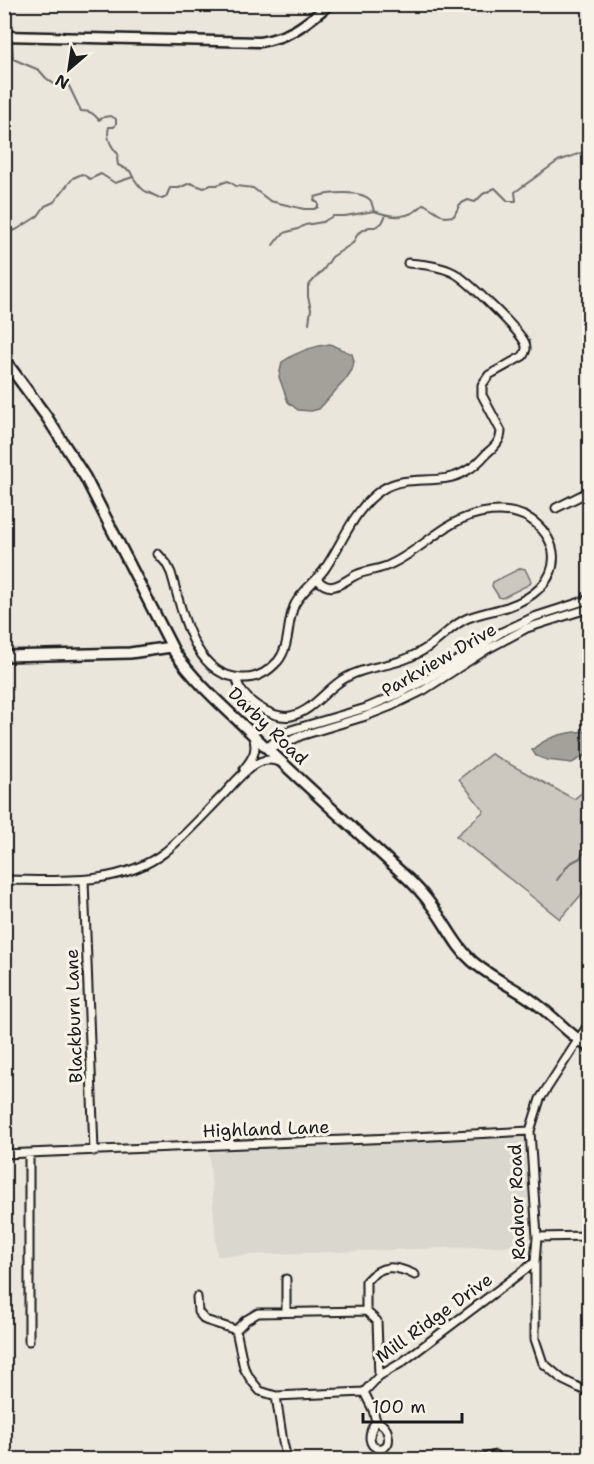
<svg xmlns="http://www.w3.org/2000/svg" width="594" height="1464" viewBox="0 0 594 1464" font-family="'Shantell Sans',sans-serif">
  <style>
    .built { fill: #dad7ce }
    .green { fill: #ccc8c0; stroke: #74726e; stroke-width: 1.5 }
    .water { fill: #a3a19a; stroke: #6d6c68; stroke-width: 1.5 }
    .lines { fill: none; stroke-linecap: round; stroke-linejoin: round }
    .stream { stroke: #6d6c68; stroke-width: 2 }
    .minor-casing { stroke: #1c1c1c; stroke-width: 11 }
    .tertiary-casing { stroke: #1c1c1c; stroke-width: 13 }
    .secondary-casing { stroke: #1c1c1c; stroke-width: 14 }
    .minor { stroke: #f7f3e8; stroke-width: 7 }
    .tertiary { stroke: #f7f3e8; stroke-width: 8 }
    .secondary { stroke: #f7f3e8; stroke-width: 9 }
    .labels { text-anchor: middle; dominant-baseline: central; stroke-width: 6; stroke-linejoin: round; paint-order: stroke }
    .street-label { font-size: 18px; fill: #1c1c1c; stroke: #f7f3e8 }
  </style>
  <rect width="100%" height="100%" fill="#eae6dc"/>
  <filter id="ink" filterUnits="userSpaceOnUse"><feTurbulence type="fractalNoise" baseFrequency=".0167" numOctaves="2"/><feDisplacementMap in="SourceGraphic" scale="12" xChannelSelector="R" yChannelSelector="G"/><feConvolveMatrix kernelMatrix="1 2 1 2 8 2 1 2 1" color-interpolation-filters="sRGB"/></filter>
  <g filter="url(#ink)">
    <path class="built" d="M 526,1135 L 530,1142 L 529,1245 L 217,1256 L 209,1152 Z"/>
    <path class="green" d="M 521,568 L 525,569 L 531,581 L 530,584 L 502,598 L 499,597 L 492,586 L 493,582 Z
      M 491,754 L 574,799 L 589,787 L 589,886 L 560,919 L 456,836 L 484,811 L 459,779 Z"/>
    <path class="water" d="M 330,344 L 352,354 L 354,361 L 352,370 L 346,379 L 319,409 L 311,411 L 298,410 L 288,402 L 279,377 L 282,362 C 297,352 312,346 330,344 Z
      M 589,731 L 589,753 L 572,763 L 547,760 L 536,756 L 532,750 C 549,735 567,732 589,731 Z"/>
    <g class="lines">
      <path class="stream" d="M 4,22 L 12,29
        M 12,43 L 13,59 L 39,70 L 46,78 L 54,84 L 63,83 L 69,86 L 81,111 C 90,111 93,113 99,120 L 104,117 L 111,116 L 116,119 L 116,124 L 114,127 L 109,127 C 106,137 111,147 118,154 L 117,158 L 118,165 L 130,171 L 133,177
        M 4,239 L 11,231 L 16,230 L 38,216 L 45,206 L 54,202 L 73,178 L 82,174 L 90,179 L 101,174 L 115,183 L 133,177 C 137,183 141,190 147,192 C 153,195 156,196 162,199 L 166,197 L 170,188 L 179,188 L 190,183 L 204,188 L 211,185 L 217,185 L 228,181 L 236,186 L 253,188 L 270,201 L 304,209 L 314,209 L 318,207 L 318,203 L 314,200 L 315,197 C 327,193 362,189 371,201 C 372,204 373,208 374,211 C 394,218 408,220 424,204 L 445,217 L 454,216 L 460,204 L 468,200 L 475,202 L 483,194 L 495,188 L 508,201 L 516,201 L 515,192 L 558,161 L 590,150
        M 273,245 L 280,236 L 287,232 L 298,229 L 305,225 L 323,222 L 333,216 L 345,216 L 374,211
        M 309,323 L 311,309 L 308,297 L 308,286 L 324,269 L 332,257 L 353,243 L 358,233 L 369,227 L 375,227 L 382,223 L 386,215
        M 557,880 L 569,864 L 580,858 L 590,843
        M 4,1445 L 17,1460"/>
      <g class="minor-casing">
        <path id="minor" d="M 556,508 L 590,491
          M 158,554 L 166,563 L 171,573 C 182,609 193,677 242,678 C 257,679 269,671 278,661 C 291,645 286,622 295,604 C 302,591 315,582 324,570 C 343,543 354,507 383,489 C 408,473 441,487 466,471 C 474,467 481,460 487,453 C 494,447 501,441 501,431 L 482,395 L 482,385 L 489,375 L 523,356 C 526,351 527,348 525,343 C 519,330 467,280 454,273 C 441,266 422,264 408,263
          M 237,678 C 238,698 272,720 291,716 C 314,711 327,687 347,677 C 366,666 388,667 408,658 C 417,654 427,649 435,642 C 446,634 455,623 468,618 C 481,613 494,611 507,607 C 531,599 557,581 553,552 C 551,539 541,526 530,519 C 507,505 474,511 452,524 C 431,536 413,554 391,564 C 380,570 367,570 356,575 C 342,582 331,595 317,579
          M 267,748 L 282,735 L 291,730 L 366,708 L 394,696 L 426,680 L 502,632 L 534,617 L 590,599
          M 269,748 L 288,742 L 300,736 L 366,716 L 389,707 L 424,690 L 486,650 L 527,628 L 590,608
          M 244,769 C 253,758 258,750 253,736
          M 4,880 C 58,880 119,887 165,852 C 186,835 205,813 224,794 C 235,782 247,767 262,761 C 269,759 274,760 280,762
          M 84,880 L 94,1151
          M 590,1022 L 540,1099 L 530,1131 L 537,1237 L 535,1262 L 535,1339 L 543,1363 L 563,1380 L 590,1393
          M 4,1154 L 393,1138 L 530,1131
          M 537,1237 L 590,1236
          M 286,1279 L 286,1312
          M 197,1297 L 198,1312 L 205,1320 L 236,1330
          M 366,1311 L 377,1321 L 379,1376 L 364,1392 L 276,1396 L 260,1391 L 251,1380 L 244,1368 L 236,1330 L 246,1320 L 258,1313 Z
          M 366,1311 L 366,1281 C 381,1264 395,1265 415,1275
          M 29,1341 L 29,1154
          M 379,1376 L 401,1363 L 535,1262
          M 364,1392 L 373,1410 L 376,1421 C 356,1451 393,1457 388,1435 C 387,1427 382,1424 376,1421
          M 276,1396 L 283,1442 L 287,1460
          M 476,1460 L 495,1455"/>
      </g>
      <g class="tertiary-casing">
        <path id="tertiary" d="M 4,36 L 260,42 C 293,36 304,25 330,4"/>
      </g>
      <g class="secondary-casing">
        <path id="secondary" d="M 4,359 L 46,416 L 85,477 L 175,653 C 196,683 224,707 250,732 C 301,781 353,828 404,875 C 414,884 424,895 432,906 C 446,924 455,946 472,961 C 489,976 511,986 530,999 C 551,1013 568,1034 590,1048
          M 4,656 L 130,653 L 171,647"/>
      </g>
      <use href="#minor" class="minor"/>
      <use href="#tertiary" class="tertiary"/>
      <use href="#secondary" class="secondary"/>
    </g>
  </g>
  <g class="labels">
    <g class="street-label">
      <text transform="translate(439 660) rotate(-30)">Parkview Drive</text>
      <text transform="translate(268 726) rotate(44)">Darby Road</text>
      <text transform="translate(74 1016) rotate(-92)">Blackburn Lane</text>
      <text transform="translate(266 1129) rotate(-2)">Highland Lane</text>
      <text transform="translate(517 1202) rotate(-92)">Radnor Road</text>
      <text transform="translate(434 1318) rotate(-36)">Mill Ridge Drive</text>
    </g>
  </g>
  <rect width="594" height="1464" fill="none" stroke="#f7f3e8" stroke-width="24"/>
  <rect x="12" y="12" width="570" height="1440" fill="none" stroke="#1c1c1c" stroke-width="2" filter="url(#ink)"/>
  <g transform="translate(69 69) rotate(209)" stroke="#f7f3e8" stroke-width="4.5" paint-order="stroke">
  <path d="M0-4.5L10 22L0 15L-10 22Z" fill="#1c1c1c"/>
  <text y="-9" font-size="16" font-weight="bold" text-anchor="middle" fill="#1c1c1c">N</text>
  </g>
  <path d="M363 1413v9h99v-9" fill="none" stroke="#1c1c1c" stroke-width="3"/>
  <text x="372" y="1413" font-size="18" fill="#1c1c1c" stroke="#f7f3e8" stroke-width="4.5" paint-order="stroke">100 m</text>
</svg>
